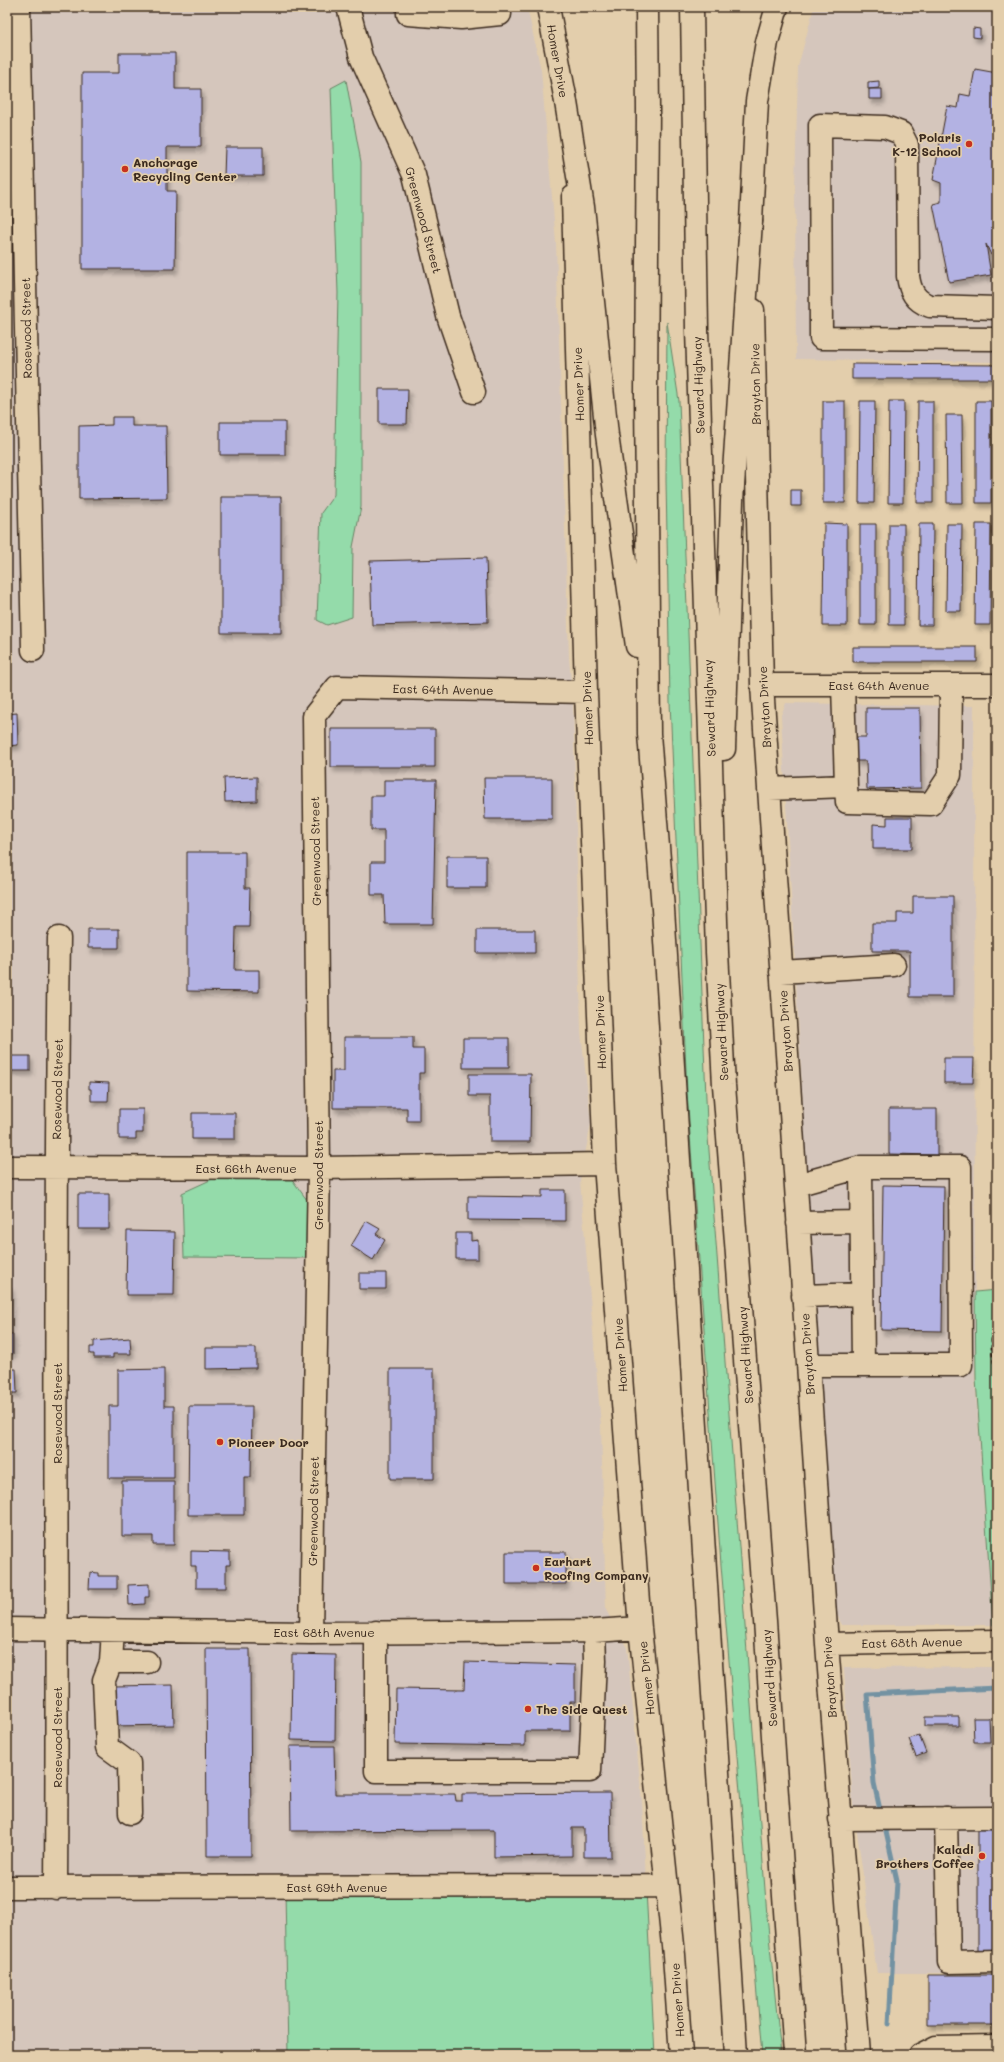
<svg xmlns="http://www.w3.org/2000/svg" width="1004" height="2062" viewBox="0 0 1004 2062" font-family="Mali,sans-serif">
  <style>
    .built { fill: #d5c6bc }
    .green { fill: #94dbaa; stroke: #688264 }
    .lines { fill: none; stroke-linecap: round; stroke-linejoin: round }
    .stream { stroke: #7392a2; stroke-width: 5 }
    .building { fill: #b3b2e3; stroke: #3b2a1e; filter: url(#shadow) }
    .minor-casing { stroke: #3b2a1e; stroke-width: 25 }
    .major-casing { stroke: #3b2a1e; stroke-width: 25 }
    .highway-casing { stroke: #3b2a1e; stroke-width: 25 }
    .path { stroke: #3b2a1e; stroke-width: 2.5; stroke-dasharray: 4 3; stroke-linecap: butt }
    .minor { stroke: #e3ceac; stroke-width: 22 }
    .major { stroke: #e3ceac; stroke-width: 22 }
    .highway { stroke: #e3ceac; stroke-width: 22 }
    .poi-dot { fill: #c8321e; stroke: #e3ceac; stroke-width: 1.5 }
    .labels { text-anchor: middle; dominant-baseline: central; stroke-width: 3.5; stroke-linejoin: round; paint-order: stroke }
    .street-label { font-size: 12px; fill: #3b2a1e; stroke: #e3ceac }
    .poi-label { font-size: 12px; font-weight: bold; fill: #3b2a1e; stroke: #e3ceac; text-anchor: start }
  </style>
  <defs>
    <filter id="shadow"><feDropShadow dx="2.5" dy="4.5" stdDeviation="2" flood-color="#0004"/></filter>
  </defs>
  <rect width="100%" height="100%" fill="#e3ceac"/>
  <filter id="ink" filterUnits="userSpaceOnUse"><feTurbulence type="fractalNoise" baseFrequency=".025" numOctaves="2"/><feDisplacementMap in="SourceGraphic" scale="8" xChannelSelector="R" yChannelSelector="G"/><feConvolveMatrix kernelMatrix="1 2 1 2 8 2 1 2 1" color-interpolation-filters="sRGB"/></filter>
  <g filter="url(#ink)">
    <path class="built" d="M 7,7 L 527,7 L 541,70 L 556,243 L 569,658 L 573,703 L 581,1032 L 591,1123 L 580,1181 L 601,1425 L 606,1610 L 627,1648 L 642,1802 L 655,2055 L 7,2055 Z
      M 814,7 L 997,7 L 997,362 L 796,359 L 795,188 L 798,67 Z
      M 786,703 L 974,706 L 975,1379 L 993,1625 L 842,1625 L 831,1603 L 781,715 Z
      M 997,1667 L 997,1973 L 877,1973 L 853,1804 L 844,1668 Z"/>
    <path class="green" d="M 346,80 L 361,162 L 361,507 L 353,547 L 352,617 L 327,625 L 317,620 L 321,513 L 334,495 L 338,293 L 331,88 Z
      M 667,322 L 679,401 L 707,1124 L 767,1916 L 781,2055 L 762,2055 L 721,1565 L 687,1093 L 670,702 L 666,480 Z
      M 288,1174 L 307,1200 L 306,1258 L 184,1257 L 182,1193 L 219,1176 Z
      M 997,1290 L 997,1625 L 993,1625 L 976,1379 L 975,1292 Z
      M 285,1890 L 646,1890 L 655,2055 L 288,2055 Z"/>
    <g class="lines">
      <path class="stream" d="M 881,1814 L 874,1783 L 867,1694 L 997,1688
        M 884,1823 L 897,1881 L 889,2024"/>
    </g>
    <path class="building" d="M 973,28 L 980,29 L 980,38 L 973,37 Z
      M 119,53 L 175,53 L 175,89 L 201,89 L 201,147 L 167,147 L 167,191 L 176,191 L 175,269 L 82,269 L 82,73 L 119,73 Z
      M 975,69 L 997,73 L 997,253 L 991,255 L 986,244 L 991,275 L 949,282 L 933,204 L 941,202 L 941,183 L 933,180 L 947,106 L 958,108 L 960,94 L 970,96 Z
      M 879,81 L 879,88 L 868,89 L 868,82 Z
      M 869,89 L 882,89 L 882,99 L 869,99 Z
      M 225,147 L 263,147 L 263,176 L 224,176 Z
      M 852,364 L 997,365 L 997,379 L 852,379 Z
      M 379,389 L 408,389 L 407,424 L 379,424 Z
      M 823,401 L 845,401 L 845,503 L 823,503 Z
      M 860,401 L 875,401 L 874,503 L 859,503 Z
      M 889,401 L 904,401 L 903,503 L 888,503 Z
      M 918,401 L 933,401 L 933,503 L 917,503 Z
      M 976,401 L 991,401 L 991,503 L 976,503 Z
      M 946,415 L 962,415 L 963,503 L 947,503 Z
      M 112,417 L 132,417 L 132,426 L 166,426 L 167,498 L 79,499 L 79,426 L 112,425 Z
      M 220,422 L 285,422 L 285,455 L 220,455 Z
      M 791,490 L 801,490 L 801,506 L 791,506 Z
      M 221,497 L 281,497 L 281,633 L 221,633 Z
      M 824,523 L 847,524 L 847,626 L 823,626 Z
      M 860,524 L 876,524 L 876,625 L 860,625 Z
      M 889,524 L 904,524 L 904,625 L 889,625 Z
      M 919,524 L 933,524 L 932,625 L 918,625 Z
      M 947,524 L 962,524 L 961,611 L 946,611 Z
      M 976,524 L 991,524 L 990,625 L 975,625 Z
      M 486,558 L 488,622 L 372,625 L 370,561 Z
      M 853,647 L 977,647 L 977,662 L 853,662 Z
      M 866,708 L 920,708 L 921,788 L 867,789 L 866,761 L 855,761 L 855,737 L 866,737 Z
      M 17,713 L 18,745 L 7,746 L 7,714 Z
      M 331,729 L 435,729 L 435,767 L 331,767 Z
      M 257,777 L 257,801 L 225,802 L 224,778 Z
      M 484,778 L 552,778 L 552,819 L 485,819 Z
      M 384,780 L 436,780 L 433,924 L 385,924 L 384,895 L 371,895 L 371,862 L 384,862 L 384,830 L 371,830 L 371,796 L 384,796 Z
      M 887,817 L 912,817 L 912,849 L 873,849 L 873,824 L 887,825 Z
      M 187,852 L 245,852 L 245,888 L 250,888 L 249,927 L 236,927 L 235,970 L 259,970 L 259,992 L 187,991 Z
      M 447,856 L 486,856 L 486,888 L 447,888 Z
      M 913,896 L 953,896 L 953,997 L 910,997 L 910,951 L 872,951 L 872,923 L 897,923 L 897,913 L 913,913 Z
      M 88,929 L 119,929 L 119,948 L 88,948 Z
      M 477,930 L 535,930 L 535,953 L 477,953 Z
      M 344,1037 L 413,1037 L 413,1049 L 424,1049 L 424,1073 L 419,1073 L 419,1121 L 407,1121 L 407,1108 L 333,1108 L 333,1071 L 344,1071 Z
      M 463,1038 L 509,1038 L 509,1068 L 463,1068 Z
      M 7,1056 L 30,1056 L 30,1071 L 7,1071 Z
      M 944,1058 L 974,1058 L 973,1083 L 944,1083 Z
      M 469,1074 L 531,1074 L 530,1142 L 490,1142 L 490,1096 L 469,1096 Z
      M 89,1082 L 109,1083 L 108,1101 L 91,1101 L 91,1089 L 89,1089 Z
      M 119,1109 L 143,1109 L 143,1133 L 136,1133 L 136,1139 L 119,1139 Z
      M 889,1109 L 937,1109 L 937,1155 L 889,1154 Z
      M 192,1113 L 235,1113 L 235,1139 L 192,1139 Z
      M 883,1185 L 944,1186 L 942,1331 L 881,1330 Z
      M 542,1190 L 565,1190 L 565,1221 L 468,1220 L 468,1196 L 542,1197 Z
      M 78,1194 L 109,1194 L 109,1229 L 78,1229 Z
      M 366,1221 L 380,1229 L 376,1234 L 385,1240 L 373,1260 L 351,1246 Z
      M 127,1231 L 175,1232 L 174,1295 L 126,1295 Z
      M 456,1233 L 471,1233 L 471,1241 L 478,1240 L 478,1259 L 456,1259 Z
      M 359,1273 L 386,1273 L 386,1289 L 359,1289 Z
      M 7,1287 L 11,1287 L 10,1333 L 7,1333 Z
      M 7,1334 L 13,1334 L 13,1354 L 7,1354 Z
      M 130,1338 L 131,1354 L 113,1354 L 113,1358 L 94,1358 L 94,1354 L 90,1354 L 90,1347 L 94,1347 L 94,1341 Z
      M 206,1348 L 256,1348 L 256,1368 L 206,1369 Z
      M 7,1369 L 16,1369 L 17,1393 L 7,1393 Z
      M 164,1369 L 164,1406 L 174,1406 L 174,1478 L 109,1478 L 109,1406 L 118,1406 L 118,1370 Z
      M 390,1369 L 434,1369 L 434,1479 L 390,1479 Z
      M 189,1406 L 252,1406 L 251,1477 L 244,1477 L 244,1515 L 188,1515 Z
      M 122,1481 L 174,1481 L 174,1545 L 153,1545 L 153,1536 L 122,1536 Z
      M 191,1551 L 230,1552 L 230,1565 L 226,1565 L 226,1588 L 196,1588 L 196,1566 L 191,1566 Z
      M 506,1552 L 566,1552 L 566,1584 L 506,1584 Z
      M 90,1572 L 98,1573 L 98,1576 L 117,1576 L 117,1589 L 89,1589 Z
      M 149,1584 L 149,1597 L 145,1597 L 145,1604 L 129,1605 L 128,1585 Z
      M 206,1649 L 250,1649 L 251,1856 L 207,1856 Z
      M 292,1654 L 336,1655 L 335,1741 L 291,1740 Z
      M 465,1662 L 575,1665 L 575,1702 L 570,1702 L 570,1731 L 525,1731 L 525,1746 L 395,1744 L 396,1689 L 464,1690 Z
      M 173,1685 L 174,1725 L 112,1726 L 114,1686 Z
      M 925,1717 L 959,1717 L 959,1726 L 925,1726 Z
      M 973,1718 L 989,1718 L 990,1742 L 974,1742 Z
      M 919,1735 L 926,1753 L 916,1757 L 909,1739 Z
      M 290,1746 L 334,1746 L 335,1794 L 455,1794 L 456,1801 L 462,1801 L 462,1794 L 610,1793 L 611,1857 L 584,1857 L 584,1828 L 572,1828 L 572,1856 L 494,1857 L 494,1830 L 291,1831 Z
      M 978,1824 L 997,1824 L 997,1955 L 978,1955 Z
      M 928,1975 L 997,1975 L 997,2025 L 928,2025 Z"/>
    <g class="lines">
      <g class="minor-casing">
        <path id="minor" d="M 19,7 L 33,650
          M 348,7 L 361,57 L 414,175 L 448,316 L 474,392
          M 408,7 L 408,14 L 461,18
          M 458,7 L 461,18 L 500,14 L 498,7
          M 573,197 L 586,692 L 605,1164 L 640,1628 L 674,1955 L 681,2055
          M 997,308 L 930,306 C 915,301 910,291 908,276 L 907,145 L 901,133 L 885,127 L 820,125 L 821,338 L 997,339
          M 753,310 L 762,685 L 827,1644 L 859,2055
          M 762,685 L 997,685
          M 846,786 L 847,802 L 931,804 L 950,775 L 951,685
          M 769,789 L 846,786 L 843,685
          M 781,972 L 894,965
          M 7,1167 L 319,1168 L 605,1164
          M 861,1167 L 863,1365
          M 796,1185 L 861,1167 L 960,1167 L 961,1365 L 808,1365
          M 798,1223 L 861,1222
          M 803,1296 L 862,1294
          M 7,1629 L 311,1633 L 594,1631 L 640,1628
          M 113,1630 L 111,1662 L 147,1662
          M 376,1632 L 376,1771 L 590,1771 L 595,1661 L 594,1631
          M 311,1633 L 319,1168 L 314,716 L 337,687 L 586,692
          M 827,1644 L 997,1641
          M 111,1662 L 104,1680 L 107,1747 L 129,1763 L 130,1813
          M 946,1818 L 949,1962 L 997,1961
          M 840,1819 L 997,1818
          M 7,1887 L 667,1886
          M 56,1888 C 58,1571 54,1254 59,938
          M 920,2055 L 936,2047 L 997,2046"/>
      </g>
      <g class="major-casing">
        <path id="major" d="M 548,7 L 565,96
          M 751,221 L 757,101 L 767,42 L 777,7"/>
      </g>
      <g class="highway-casing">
        <path id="highway" d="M 647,7 L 648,110 L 646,394 L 649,734 L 663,909 L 736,2055
          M 692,7 L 697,330 L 717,952 L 724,1085 L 765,1621 L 795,2055
          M 565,96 L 583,207 L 607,435 L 637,646
          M 724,749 L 732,501 L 751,221"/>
      </g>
      <path class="path" d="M 997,1318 C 989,1336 991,1355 997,1373"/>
      <use href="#minor" class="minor"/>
      <use href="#major" class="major"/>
      <use href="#highway" class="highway"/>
    </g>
  </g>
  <g class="poi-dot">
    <circle cx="969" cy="144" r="4"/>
    <circle cx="125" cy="169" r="4"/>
    <circle cx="220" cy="1442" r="4"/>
    <circle cx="536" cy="1568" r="4"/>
    <circle cx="528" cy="1709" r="4"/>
    <circle cx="982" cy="1856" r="4"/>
  </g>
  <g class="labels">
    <g class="street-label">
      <text transform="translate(558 61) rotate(80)">Homer Drive</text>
      <text transform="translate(424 220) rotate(75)">Greenwood Street</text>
      <text transform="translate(26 328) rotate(-91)">Rosewood Street</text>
      <text transform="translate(578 384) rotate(-92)">Homer Drive</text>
      <text transform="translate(755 384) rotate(-91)">Brayton Drive</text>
      <text transform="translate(698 385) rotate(-92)">Seward Highway</text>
      <text x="879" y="685">East 64th Avenue</text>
      <text transform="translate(443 689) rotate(1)">East 64th Avenue</text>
      <text transform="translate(764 707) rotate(-93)">Brayton Drive</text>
      <text transform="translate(587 708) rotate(-92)">Homer Drive</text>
      <text transform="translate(709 708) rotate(-92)">Seward Highway</text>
      <text transform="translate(315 851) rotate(-91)">Greenwood Street</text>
      <text transform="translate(785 1031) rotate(-94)">Brayton Drive</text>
      <text transform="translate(600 1032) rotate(-92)">Homer Drive</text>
      <text transform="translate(721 1032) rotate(-93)">Seward Highway</text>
      <text transform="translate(57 1089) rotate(-89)">Rosewood Street</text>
      <text x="246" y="1168">East 66th Avenue</text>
      <text transform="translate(318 1175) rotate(-90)">Greenwood Street</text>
      <text transform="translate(807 1354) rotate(-94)">Brayton Drive</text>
      <text transform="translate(620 1355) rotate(-94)">Homer Drive</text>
      <text transform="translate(745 1355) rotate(-94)">Seward Highway</text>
      <text transform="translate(57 1413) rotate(-90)">Rosewood Street</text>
      <text transform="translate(313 1511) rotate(-89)">Greenwood Street</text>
      <text x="324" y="1632">East 68th Avenue</text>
      <text transform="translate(912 1642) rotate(-1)">East 68th Avenue</text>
      <text transform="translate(829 1677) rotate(-94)">Brayton Drive</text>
      <text transform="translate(646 1678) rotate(-96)">Homer Drive</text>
      <text transform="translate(769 1678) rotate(-94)">Seward Highway</text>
      <text transform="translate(57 1737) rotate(-90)">Rosewood Street</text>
      <text x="337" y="1887">East 69th Avenue</text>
      <text transform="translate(677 2000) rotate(-94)">Homer Drive</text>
    </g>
    <g class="poi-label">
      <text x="961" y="137" text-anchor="end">Polaris<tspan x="961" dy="14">K-12 School</tspan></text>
      <text x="133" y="162">Anchorage<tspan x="133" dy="14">Recycling Center</tspan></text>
      <text x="228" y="1442">Pioneer Door</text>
      <text x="544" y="1561">Earhart<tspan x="544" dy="14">Roofing Company</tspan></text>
      <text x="536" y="1709">The Side Quest</text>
      <text x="974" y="1849" text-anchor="end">Kaladi<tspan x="974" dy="14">Brothers Coffee</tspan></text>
    </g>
  </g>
  <rect width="1004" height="2062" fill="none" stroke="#e3ceac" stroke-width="24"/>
  <rect x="12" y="12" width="980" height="2038" fill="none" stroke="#3b2a1e" stroke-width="1.5" filter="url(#ink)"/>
</svg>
